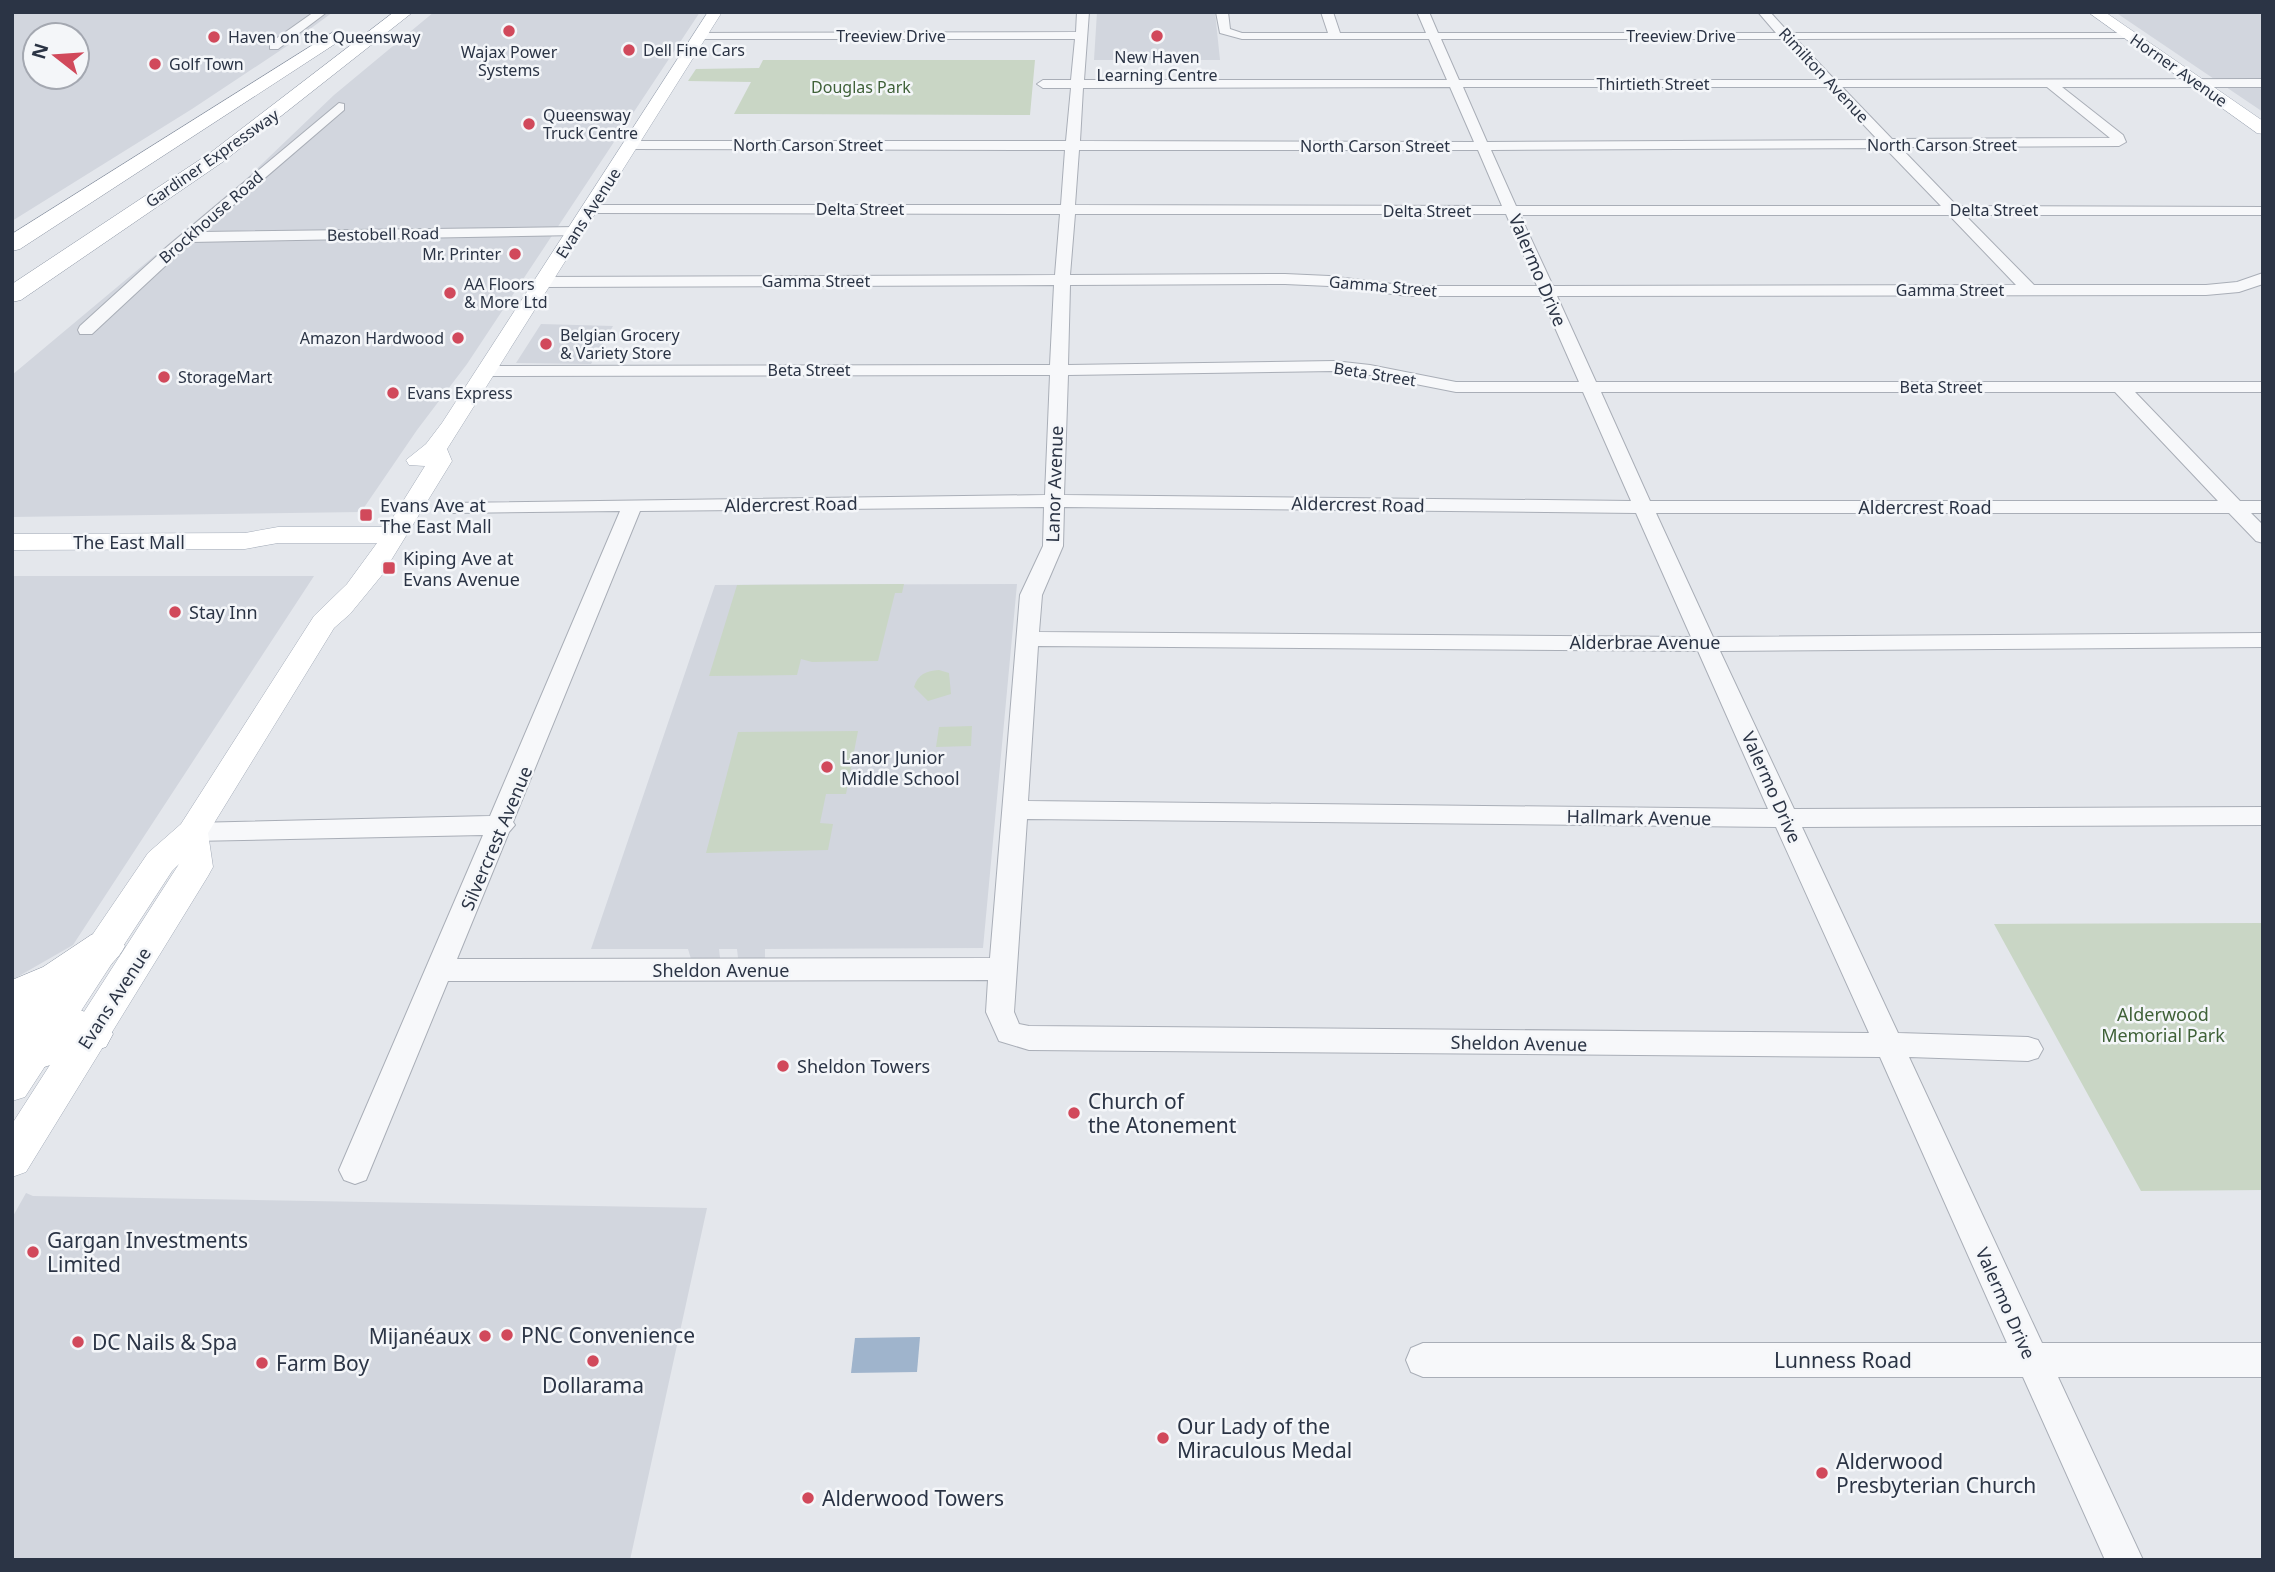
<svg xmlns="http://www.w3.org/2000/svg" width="2275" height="1572" viewBox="0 0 2275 1572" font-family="'Noto Sans',sans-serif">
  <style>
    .built { fill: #d2d6de; fill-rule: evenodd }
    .green { fill: #c9d6c5 }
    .water { fill: #9fb4cc }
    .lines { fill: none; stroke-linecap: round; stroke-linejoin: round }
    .minor-casing { stroke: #a9aeb7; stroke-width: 2 }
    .major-casing { stroke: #a3abb8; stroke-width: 1 }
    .highway-casing { stroke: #8b94a3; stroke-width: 1 }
    .minor { fill: #f7f8fa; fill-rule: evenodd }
    .major { fill: #fff; fill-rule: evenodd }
    .highway { fill: #fff; fill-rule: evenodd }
    .poi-dot { fill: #d1495b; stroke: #f4f6f9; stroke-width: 2.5 }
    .labels { text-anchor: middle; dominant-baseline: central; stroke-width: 5; stroke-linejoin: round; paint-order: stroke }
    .far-street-label { font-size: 16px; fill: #2b3445; stroke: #f4f6f9 }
    .far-poi-label { font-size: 16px; fill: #2b3445; stroke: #f4f6f9; text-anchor: start }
    .far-park-label { font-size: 16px; fill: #3f6138; stroke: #f4f6f9 }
    .street-label { font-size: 18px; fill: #2b3445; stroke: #f4f6f9 }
    .poi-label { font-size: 18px; fill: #2b3445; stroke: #f4f6f9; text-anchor: start }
    .park-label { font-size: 18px; fill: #3f6138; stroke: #f4f6f9 }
    .near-poi-label { font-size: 21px; fill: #2b3445; stroke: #f4f6f9; text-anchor: start }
    .near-street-label { font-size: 21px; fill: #2b3445; stroke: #f4f6f9 }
  </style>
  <rect width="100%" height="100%" fill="#e4e7ec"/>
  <path class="built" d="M 12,12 L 333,12 L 287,46 L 192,109 L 12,221 ZM 35,35 L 77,35 L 77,77 L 35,77 Z
    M 434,12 L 700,12 L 467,364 L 417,430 L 361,512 L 12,517 L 12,375 L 245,180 L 334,95 Z
    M 1097,12 L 1215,12 L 1220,60 L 1094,60 Z
    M 2115,12 L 2263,12 L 2263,112 Z
    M 541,324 L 613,326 L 591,364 L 516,363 Z
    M 12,576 L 314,576 L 73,945 L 12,980 Z
    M 1017,584 L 983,948 L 765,949 L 765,958 L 738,958 L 737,949 L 719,949 L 720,958 L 691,959 L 688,949 L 591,949 L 715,585 Z
    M 26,1193 L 33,1196 L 707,1208 L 630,1560 L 12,1560 L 12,1218 Z"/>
  <path class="green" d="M 763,60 L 1035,60 L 1030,115 L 734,114 L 751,82 L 688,81 L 696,69 L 759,68 Z
    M 904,584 L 902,593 L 895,593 L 878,661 L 812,662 L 801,659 L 797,675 L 709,676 L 737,585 Z
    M 939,670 L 949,673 L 951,694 L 928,701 L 914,687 C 918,674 926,671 939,670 Z
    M 972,726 L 971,746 L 936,747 L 939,727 Z
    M 858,731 L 846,794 L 826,794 L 820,823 L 833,824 L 828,850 L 706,853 L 738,732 Z
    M 2263,923 L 2263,1190 L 2141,1191 L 1994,924 Z"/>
  <path class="water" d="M 920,1337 L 917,1372 L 851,1373 L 855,1338 Z"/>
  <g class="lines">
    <g class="minor-casing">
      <path id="minor" d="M 314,12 L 327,12 L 278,49 L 270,49 L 270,43 Z
        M 1077,12 L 1089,12 L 1084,80 L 1447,80 L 1429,39 L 1242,39 L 1220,33 L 1216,12 L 1228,12 L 1230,29 L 1242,33 L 1328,33 L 1321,12 L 1333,12 L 1340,33 L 1426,33 L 1417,12 L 1429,12 L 1438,33 L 1776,33 L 1758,12 L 1770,12 L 1789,33 L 2129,33 L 2135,36 L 2133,38 L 1796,39 L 1835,80 L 2263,79 L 2263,87 L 2062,87 L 2123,135 L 2126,142 L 2119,146 L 1900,147 L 1957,206 L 2263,207 L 2263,215 L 1965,215 L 2034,285 L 2206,285 L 2237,282 L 2263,273 L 2263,284 L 2239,292 L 2206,295 L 1557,296 L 1596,382 L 2263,382 L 2263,392 L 2135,392 L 2240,501 L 2263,501 L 2263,513 L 2251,513 L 2263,525 L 2263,543 L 2256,541 L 2229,513 L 1656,513 L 1713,637 L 2263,633 L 2263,647 L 1720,651 L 1794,809 L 2263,807 L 2263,825 L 1802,827 L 1898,1033 L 2028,1037 L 2038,1040 L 2043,1049 L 2038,1058 L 2028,1061 L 1909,1057 L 2042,1343 L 2263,1343 L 2263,1377 L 2058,1377 L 2143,1560 L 2105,1560 L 2023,1377 L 1423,1377 L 1411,1372 L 1406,1360 L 1411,1348 L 1423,1343 L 2007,1343 L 1880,1057 L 1029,1050 L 999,1041 L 986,1012 L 988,980 L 448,981 L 366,1180 L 355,1184 L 344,1180 L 339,1170 L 483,835 L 192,841 L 183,839 L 179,832 L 183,825 L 192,823 L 490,816 L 620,511 L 453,513 L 446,511 L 443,507 L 446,503 L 1045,495 L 1050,375 L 488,376 L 479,371 L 488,366 L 1050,365 L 1054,285 L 543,287 L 535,282 L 543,277 L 1055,275 L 1060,214 L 592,213 L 585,209 L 592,205 L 1061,205 L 1065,150 L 631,149 L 624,145 L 631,141 L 1066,141 L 1071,88 L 1043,88 L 1037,84 L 1043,80 L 1071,80 L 1075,39 L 701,39 L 695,36 L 701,33 L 1076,32 ZM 1441,39 L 1783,39 L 1821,80 L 1459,80 ZM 1450,87 L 1474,142 L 1080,141 L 1083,88 ZM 1463,87 L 1828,87 L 1878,140 L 1487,142 ZM 1842,87 L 2047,87 L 2110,138 L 1892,139 ZM 1885,148 L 1941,206 L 1516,206 L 1491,150 ZM 1079,150 L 1478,150 L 1502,206 L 1075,205 ZM 1075,214 L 1506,214 L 1537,286 L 1408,286 L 1329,276 L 1285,274 L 1070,275 ZM 1520,215 L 1949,215 L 2016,285 L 1553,286 ZM 1285,284 L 1329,286 L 1408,296 L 1541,296 L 1579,382 L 1456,382 L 1370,365 L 1334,361 L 1068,365 L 1070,285 ZM 1334,371 L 1370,375 L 1456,392 L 1583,392 L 1631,501 L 1064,495 L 1068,375 ZM 1601,392 L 2115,392 L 2218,501 L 1650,501 ZM 1044,507 L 1043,546 L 1020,595 L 990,958 L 457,959 L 509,832 L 515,825 L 513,822 L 640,511 ZM 1064,507 L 1636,513 L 1691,637 L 1039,632 L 1042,595 L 1063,546 ZM 1038,646 L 1698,651 L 1768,809 L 1028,801 ZM 1027,819 L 1776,827 L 1869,1033 L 1029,1026 L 1019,1024 L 1014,1012 Z
        M 339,103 L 344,104 L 344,110 L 202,232 L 577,227 L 584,231 L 577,235 L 191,242 L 92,334 L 80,334 L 78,330 L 80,326 L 168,246 Z"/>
    </g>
    <g class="major-casing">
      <path id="major" d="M 708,12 L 722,12 L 447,449 L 452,461 L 382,575 L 350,614 L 334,628 L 208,833 L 213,867 L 208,876 L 26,1172 L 12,1177 L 12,1124 L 179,864 L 172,871 L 25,1097 L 12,1101 L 12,1053 L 148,853 L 181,824 L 314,616 L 347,584 L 377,543 L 278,543 L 245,549 L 12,550 L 12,534 L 245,533 L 278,527 L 387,527 L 425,466 L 409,465 L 406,460 L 426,444 L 442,423 Z
        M 2088,12 L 2105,12 L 2263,121 L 2263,134 L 2257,133 Z"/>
    </g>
    <g class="highway-casing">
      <path id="highway" d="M 394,12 L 413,12 L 224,161 L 21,300 L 12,302 L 12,284 L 210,153 Z
        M 335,31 L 344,36 L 341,40 L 20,249 L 12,251 L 12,234 Z
        M 105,930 L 119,935 L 125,946 C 112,972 75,990 49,1001 L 71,1006 L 106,1021 L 113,1034 L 106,1047 L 35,1070 L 12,1071 L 12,980 L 43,967 L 91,935 Z"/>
    </g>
    <use href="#minor" class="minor"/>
    <use href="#major" class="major"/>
    <use href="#highway" class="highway"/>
  </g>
  <g class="poi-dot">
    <circle cx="509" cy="31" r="7"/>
    <circle cx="1157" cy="36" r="7"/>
    <circle cx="214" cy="37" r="7"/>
    <circle cx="629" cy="50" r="7"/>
    <circle cx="155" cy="64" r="7"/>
    <circle cx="529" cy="124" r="7"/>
    <circle cx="515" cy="254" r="7"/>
    <circle cx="450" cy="293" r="7"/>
    <circle cx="458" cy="338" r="7"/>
    <circle cx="546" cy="344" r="7"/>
    <circle cx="164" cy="377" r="7"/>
    <circle cx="393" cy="393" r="7"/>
    <rect x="359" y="508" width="14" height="14" rx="3.5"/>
    <rect x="382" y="561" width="14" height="14" rx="3.5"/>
    <circle cx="175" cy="612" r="7"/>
    <circle cx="827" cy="767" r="7"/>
    <circle cx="783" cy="1066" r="7"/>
    <circle cx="1074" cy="1113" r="7"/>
    <circle cx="33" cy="1252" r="7"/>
    <circle cx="507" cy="1335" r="7"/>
    <circle cx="485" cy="1336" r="7"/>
    <circle cx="78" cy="1342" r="7"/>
    <circle cx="593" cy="1361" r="7"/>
    <circle cx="262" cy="1363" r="7"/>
    <circle cx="1163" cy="1438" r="7"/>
    <circle cx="1822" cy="1473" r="7"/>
    <circle cx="808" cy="1498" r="7"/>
  </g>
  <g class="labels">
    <g class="far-street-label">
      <text x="891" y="36">Treeview Drive</text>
      <text x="1681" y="36">Treeview Drive</text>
      <text transform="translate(2179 70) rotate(35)">Horner Avenue</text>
      <text transform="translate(1824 75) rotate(47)">Rimilton Avenue</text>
      <text x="1653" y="84">Thirtieth Street</text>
      <text x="808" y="145">North Carson Street</text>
      <text x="1942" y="145">North Carson Street</text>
      <text x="1375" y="146">North Carson Street</text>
      <text transform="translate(212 158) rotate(-35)">Gardiner Expressway</text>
      <text x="860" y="209">Delta Street</text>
      <text x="1994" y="210">Delta Street</text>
      <text x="1427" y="211">Delta Street</text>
      <text transform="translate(588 213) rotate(-57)">Evans Avenue</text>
      <text transform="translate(211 217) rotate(-41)">Brockhouse Road</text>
      <text transform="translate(383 234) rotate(-1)">Bestobell Road</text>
      <text x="816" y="281">Gamma Street</text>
      <text transform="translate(1383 286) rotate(5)">Gamma Street</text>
      <text x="1950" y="290">Gamma Street</text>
      <text x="809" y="370">Beta Street</text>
      <text transform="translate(1375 374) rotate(9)">Beta Street</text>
      <text x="1941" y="387">Beta Street</text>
    </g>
    <g class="far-poi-label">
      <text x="228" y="37">Haven on the Queensway</text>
      <text x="643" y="50">Dell Fine Cars</text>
      <text x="509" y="52" text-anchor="middle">Wajax Power<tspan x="509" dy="18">Systems</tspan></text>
      <text x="1157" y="57" text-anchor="middle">New Haven<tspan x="1157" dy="18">Learning Centre</tspan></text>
      <text x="169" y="64">Golf Town</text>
      <text x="543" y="115">Queensway<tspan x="543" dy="18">Truck Centre</tspan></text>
      <text x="501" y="254" text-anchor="end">Mr. Printer</text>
      <text x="464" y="284">AA Floors<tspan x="464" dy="18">&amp; More Ltd</tspan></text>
      <text x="560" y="335">Belgian Grocery<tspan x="560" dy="18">&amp; Variety Store</tspan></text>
      <text x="444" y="338" text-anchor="end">Amazon Hardwood</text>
      <text x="178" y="377">StorageMart</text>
      <text x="407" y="393">Evans Express</text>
    </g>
    <g class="far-park-label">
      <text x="861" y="87">Douglas Park</text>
    </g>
    <g class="street-label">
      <text transform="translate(1538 270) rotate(67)">Valermo Drive</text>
      <text transform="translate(1054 484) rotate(-88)">Lanor Avenue</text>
      <text transform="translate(791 504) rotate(-1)">Aldercrest Road</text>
      <text transform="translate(1358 504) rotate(1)">Aldercrest Road</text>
      <text x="1925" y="507">Aldercrest Road</text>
      <text x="129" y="542">The East Mall</text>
      <text x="1645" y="642">Alderbrae Avenue</text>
      <text transform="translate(1772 787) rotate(66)">Valermo Drive</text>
      <text transform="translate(1639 817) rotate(1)">Hallmark Avenue</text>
      <text transform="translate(496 838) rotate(-67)">Silvercrest Avenue</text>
      <text x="721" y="970">Sheldon Avenue</text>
      <text transform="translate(114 998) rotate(-57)">Evans Avenue</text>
      <text transform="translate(1519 1043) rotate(1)">Sheldon Avenue</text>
      <text transform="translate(2006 1303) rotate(66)">Valermo Drive</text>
    </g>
    <g class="poi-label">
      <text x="380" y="505">Evans Ave at<tspan x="380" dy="21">The East Mall</tspan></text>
      <text x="403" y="558">Kiping Ave at<tspan x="403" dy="21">Evans Avenue</tspan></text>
      <text x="189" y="612">Stay Inn</text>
      <text x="841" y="757">Lanor Junior<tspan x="841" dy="21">Middle School</tspan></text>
      <text x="797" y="1066">Sheldon Towers</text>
    </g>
    <g class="park-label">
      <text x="2163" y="1014">Alderwood<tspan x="2163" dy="21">Memorial Park</tspan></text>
    </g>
    <g class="near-poi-label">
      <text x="1088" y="1101">Church of<tspan x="1088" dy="24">the Atonement</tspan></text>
      <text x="47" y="1240">Gargan Investments<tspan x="47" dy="24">Limited</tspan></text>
      <text x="521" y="1335">PNC Convenience</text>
      <text x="471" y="1336" text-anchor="end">Mijanéaux</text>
      <text x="92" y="1342">DC Nails &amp; Spa</text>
      <text x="276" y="1363">Farm Boy</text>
      <text x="593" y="1385" text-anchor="middle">Dollarama</text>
      <text x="1177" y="1426">Our Lady of the<tspan x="1177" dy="24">Miraculous Medal</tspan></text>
      <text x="1836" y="1461">Alderwood<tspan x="1836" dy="24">Presbyterian Church</tspan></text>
      <text x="822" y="1498">Alderwood Towers</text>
    </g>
    <g class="near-street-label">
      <text x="1843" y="1360">Lunness Road</text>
    </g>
  </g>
  <rect width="2275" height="1572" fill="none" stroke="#2b3445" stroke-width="28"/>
  <g transform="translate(56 56) rotate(287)"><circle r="33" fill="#f4f6f9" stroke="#a4a8b1" stroke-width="2"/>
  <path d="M0-5L12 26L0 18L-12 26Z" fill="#d1495b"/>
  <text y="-10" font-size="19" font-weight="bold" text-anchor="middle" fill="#2b3445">N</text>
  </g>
</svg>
